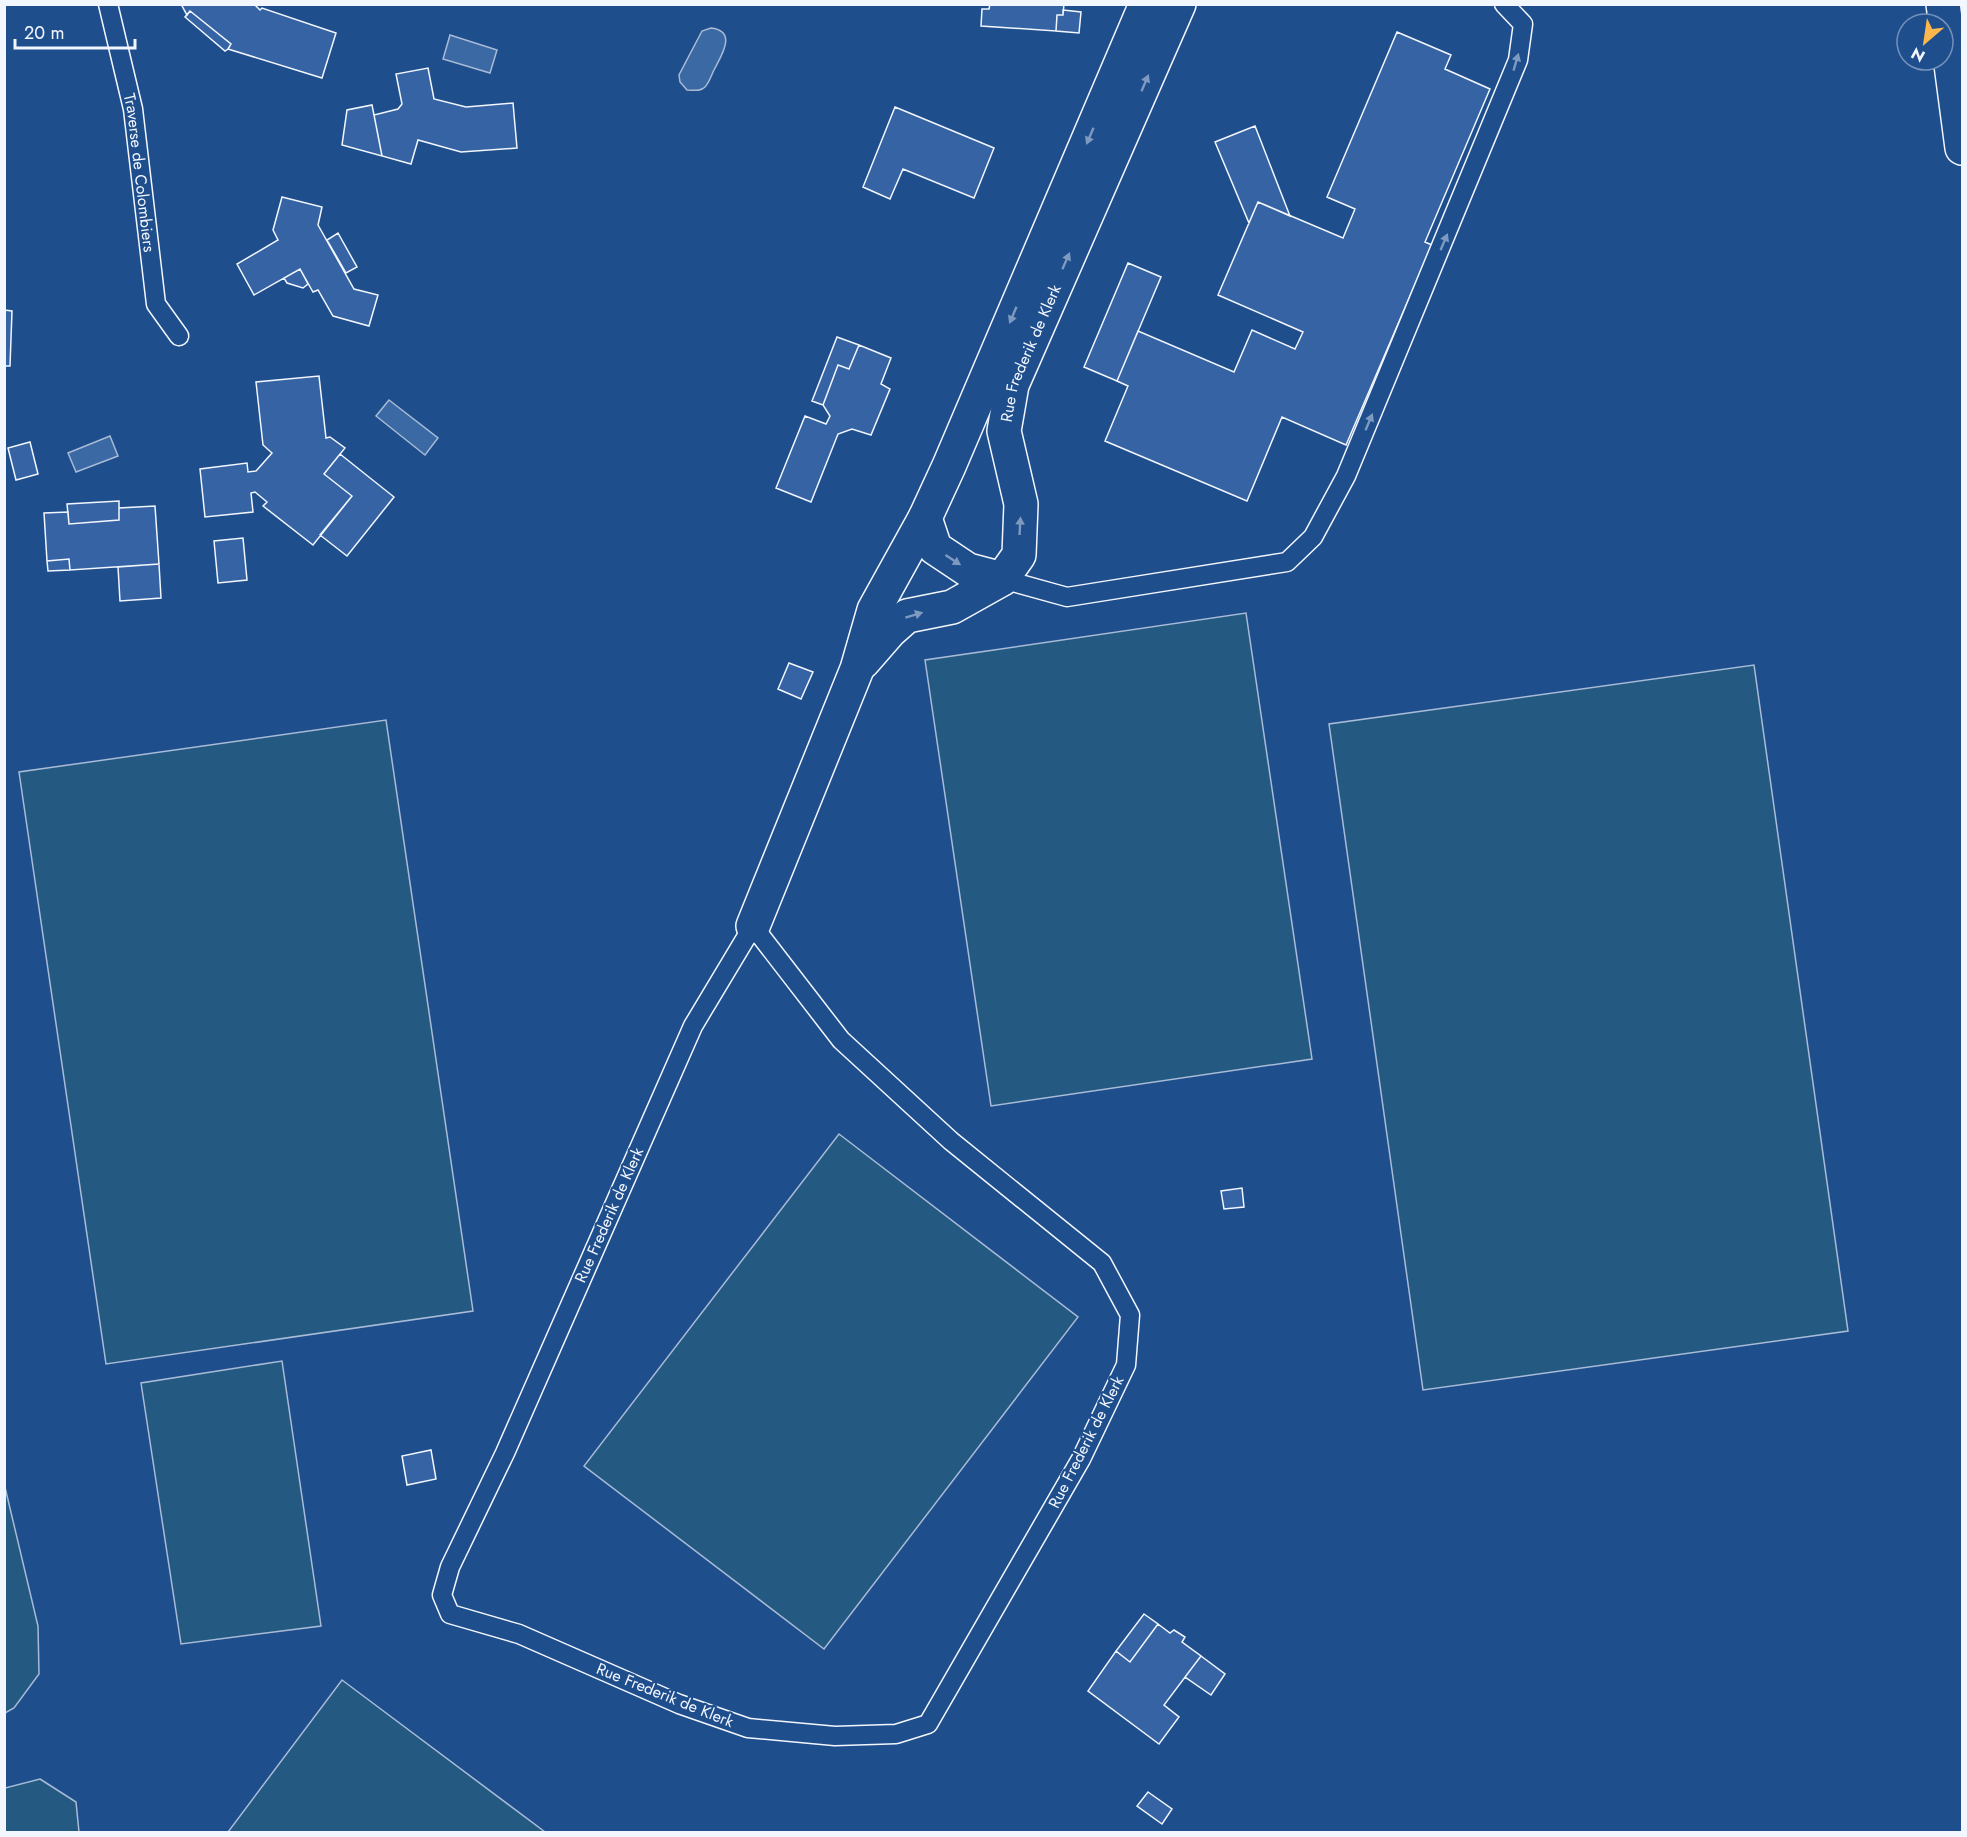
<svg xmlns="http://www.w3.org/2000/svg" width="1967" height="1837" viewBox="0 0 1967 1837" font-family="Jost,sans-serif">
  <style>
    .green { fill: #245a82; stroke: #a8bbd7; stroke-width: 1.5 }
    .water { fill: #3b69a3; stroke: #a8bbd7; stroke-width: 1.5 }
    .building { fill: #3563a3; stroke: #f2f6ff; stroke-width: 1.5 }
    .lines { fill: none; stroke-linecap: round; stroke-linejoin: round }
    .lane-casing { stroke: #f2f6ff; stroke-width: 21 }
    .street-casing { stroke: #f2f6ff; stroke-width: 36 }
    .highway-casing { stroke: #f2f6ff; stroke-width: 36 }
    .lane { stroke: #1f4e8c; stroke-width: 18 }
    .street { stroke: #1f4e8c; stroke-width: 33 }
    .highway { stroke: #1f4e8c; stroke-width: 33 }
    .oneway { fill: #7e9ac0 }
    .labels { text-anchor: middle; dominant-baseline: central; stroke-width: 4.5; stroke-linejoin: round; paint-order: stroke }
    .street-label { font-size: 16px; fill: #f2f6ff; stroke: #1f4e8c }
  </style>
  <rect width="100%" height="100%" fill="#1f4e8c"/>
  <path class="green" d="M 1246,613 L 1312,1059 L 991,1106 L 925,660 Z
    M 1754,665 L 1848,1331 L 1423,1390 L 1329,724 Z
    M 386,720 L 473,1311 L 106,1364 L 19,772 Z
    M 839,1134 L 1078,1317 L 824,1649 L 584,1466 Z
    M 282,1361 L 321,1626 L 181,1644 L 141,1383 Z
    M 4,1483 L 38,1626 L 39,1674 L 14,1708 L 5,1713 Z
    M 342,1680 L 545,1832 L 228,1832 Z
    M 40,1779 L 76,1802 L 79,1832 L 5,1832 L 5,1788 Z"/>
  <path class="water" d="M 711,28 C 738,31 721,56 714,70 C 712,74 709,83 705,87 C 700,92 693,90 687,90 L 680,82 L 679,75 L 702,31 Z
    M 450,35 L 497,50 L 490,73 L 443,59 Z
    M 389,400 L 438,438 L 425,455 L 376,416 Z
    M 110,436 L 118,456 L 76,472 L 68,453 Z"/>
  <path class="building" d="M 181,4 L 254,4 L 260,10 L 262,8 L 336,33 L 322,78 L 228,49 L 231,44 L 190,11 L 187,15 Z
    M 990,4 L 1064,4 L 1063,15 L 1057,15 L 1056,31 L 981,26 L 982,9 L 989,9 Z
    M 1063,10 L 1081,12 L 1079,33 L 1056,31 L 1057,15 L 1063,15 Z
    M 190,11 L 231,44 L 228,49 L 225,51 L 185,17 Z
    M 1397,32 L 1451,55 L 1445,69 L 1490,89 L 1425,242 L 1432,245 L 1346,445 L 1282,417 L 1247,501 L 1105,441 L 1128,386 L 1117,381 L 1138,331 L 1234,372 L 1252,330 L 1295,349 L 1303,332 L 1218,295 L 1258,202 L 1343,238 L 1355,209 L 1327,197 Z
    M 428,68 L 434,99 L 466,107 L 513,103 L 517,148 L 461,152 L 418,140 L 411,164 L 382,156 L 374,115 L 398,109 L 402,104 L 396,74 Z
    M 372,105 L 374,115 L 382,156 L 342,145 L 347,110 Z
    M 895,107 L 994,148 L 974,198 L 903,169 L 890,199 L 863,187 Z
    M 1255,126 L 1290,216 L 1258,202 L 1249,223 L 1215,142 Z
    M 282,197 L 322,207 L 318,225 L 354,289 L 378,295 L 369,326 L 333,316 L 318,290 L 313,292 L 300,269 L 254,295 L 237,264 L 278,240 L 273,230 Z
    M 338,233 L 357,267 L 346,273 L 327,240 Z
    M 1128,263 L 1161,277 L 1117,381 L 1084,367 Z
    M 300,269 L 308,284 L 303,288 L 287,283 L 284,278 Z
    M 4,310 L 12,311 L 10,366 L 4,366 Z
    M 837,337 L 859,345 L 849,369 L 838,365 L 823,405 L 812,401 Z
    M 859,345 L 891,358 L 881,384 L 890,389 L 871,435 L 852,429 L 838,434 L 811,502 L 776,488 L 805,416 L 826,424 L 830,416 L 823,405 L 838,365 L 849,369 Z
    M 319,376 L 326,438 L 330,437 L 345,448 L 324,474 L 352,496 L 313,545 L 263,506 L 267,502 L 255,492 L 251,493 L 253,512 L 205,517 L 200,469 L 247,463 L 248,472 L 256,471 L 272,453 L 263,445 L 256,382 Z
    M 30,442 L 38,474 L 16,480 L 8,448 Z
    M 340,454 L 394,497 L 347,556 L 320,535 L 352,496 L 324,474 Z
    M 119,501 L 119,520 L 69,524 L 67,504 Z
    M 155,506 L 159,564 L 70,570 L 69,559 L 47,561 L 44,513 L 68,512 L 69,524 L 119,520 L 119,508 Z
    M 243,538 L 247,580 L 218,583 L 214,541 Z
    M 69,559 L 70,570 L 48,571 L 47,561 Z
    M 159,564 L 161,598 L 120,601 L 118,567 Z
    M 789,663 L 813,672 L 801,699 L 778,689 Z
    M 1242,1188 L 1244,1207 L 1224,1209 L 1221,1191 Z
    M 431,1450 L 436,1479 L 407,1485 L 402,1456 Z
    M 1144,1614 L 1158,1624 L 1130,1662 L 1116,1651 Z
    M 1158,1624 L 1170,1633 L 1174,1630 L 1185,1637 L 1182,1642 L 1201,1656 L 1164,1705 L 1179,1717 L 1159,1744 L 1088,1691 L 1116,1651 L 1130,1662 Z
    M 1201,1656 L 1225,1674 L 1211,1695 L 1185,1677 Z
    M 1148,1792 L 1172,1809 L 1162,1824 L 1137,1806 Z"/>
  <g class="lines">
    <g class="lane-casing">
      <g id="lane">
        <path id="s1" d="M 108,4 L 133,109 L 156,304 L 179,336"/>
        <path d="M 1002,579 L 1067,597 L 1287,562 L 1313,537 L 1346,476 L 1518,60 L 1523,24 L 1504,4"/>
        <path d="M 753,926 L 841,1040 L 951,1141 L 1102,1263 L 1130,1315 L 1126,1365 L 1081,1459 L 928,1724 L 896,1734 L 835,1736 L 748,1728 L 679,1704 L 519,1634 L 450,1614 L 442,1595 L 450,1567 L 505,1453 L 693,1026 Z"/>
      </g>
    </g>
    <g class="street-casing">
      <g id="street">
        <path d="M 925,518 L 935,548 L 968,570 L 1002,579"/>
        <path id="s2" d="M 863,662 L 890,631 L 907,616 L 952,607 L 1002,579 L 1019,555 L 1021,504 L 1004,431 L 1012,385 L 1179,4"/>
        <path d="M 753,926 L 857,669 L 874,610 L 925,518 L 949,466 L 1146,4"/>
      </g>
    </g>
    <g class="highway-casing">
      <path id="highway" d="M 1943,4 L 1962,148"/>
    </g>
    <use href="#lane" class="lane"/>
    <use href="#street" class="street"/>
    <use href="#highway" class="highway"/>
  </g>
  <defs><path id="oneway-solid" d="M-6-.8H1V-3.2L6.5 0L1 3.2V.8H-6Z" transform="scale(1.5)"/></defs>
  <g class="oneway">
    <use href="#oneway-solid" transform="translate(1516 62) rotate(-74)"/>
    <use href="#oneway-solid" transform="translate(1145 83) rotate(-67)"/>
    <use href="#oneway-solid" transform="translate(1090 136) rotate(113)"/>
    <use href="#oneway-solid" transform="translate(1444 242) rotate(-67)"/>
    <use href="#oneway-solid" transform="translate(1066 261) rotate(-66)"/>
    <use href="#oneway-solid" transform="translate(1013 315) rotate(113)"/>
    <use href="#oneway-solid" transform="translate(1369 422) rotate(-67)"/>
    <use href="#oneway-solid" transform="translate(1020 526) rotate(-87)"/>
    <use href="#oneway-solid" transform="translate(953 560) rotate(33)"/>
    <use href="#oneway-solid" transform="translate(914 615) rotate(-17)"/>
  </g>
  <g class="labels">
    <g class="street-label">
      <text stroke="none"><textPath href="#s1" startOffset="172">Traverse de Colombiers</textPath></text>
      <text stroke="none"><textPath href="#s2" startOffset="405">Rue Frederik de Klerk</textPath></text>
      <text transform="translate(609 1215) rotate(-66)">Rue Frederik de Klerk</text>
      <text transform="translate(1086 1442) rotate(-63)">Rue Frederik de Klerk</text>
      <text transform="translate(665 1695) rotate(22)">Rue Frederik de Klerk</text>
    </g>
  </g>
  <rect width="1967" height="1837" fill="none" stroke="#f2f6ff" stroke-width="12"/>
  <g transform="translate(1925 42) rotate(209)"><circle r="28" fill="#1f4e8c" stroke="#7391ba" stroke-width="1.5"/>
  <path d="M0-4.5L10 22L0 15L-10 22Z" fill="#ffb74d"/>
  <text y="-9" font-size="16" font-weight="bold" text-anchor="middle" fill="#f2f6ff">N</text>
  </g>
  <path d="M15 39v9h120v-9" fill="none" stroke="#f2f6ff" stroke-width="3"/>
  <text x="24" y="39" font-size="18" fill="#f2f6ff" stroke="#1f4e8c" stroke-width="4.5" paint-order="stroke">20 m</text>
</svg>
